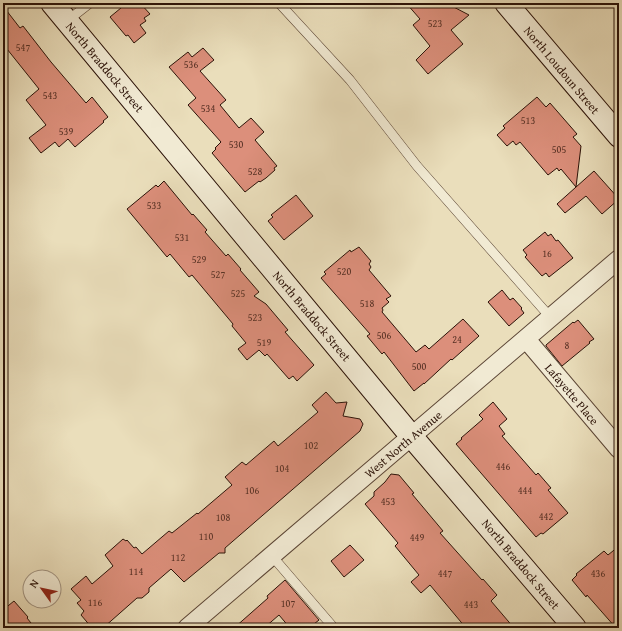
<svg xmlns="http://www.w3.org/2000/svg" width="622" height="631" viewBox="0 0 622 631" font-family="'Gentium Book Plus',serif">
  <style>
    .building { fill: #dc8f7b; stroke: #2b1208 }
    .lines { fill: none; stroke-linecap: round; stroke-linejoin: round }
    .lane-casing { stroke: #5b4535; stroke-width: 10 }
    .street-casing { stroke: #5b4535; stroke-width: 20 }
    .secondary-casing { stroke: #2b1208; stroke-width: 24 }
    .lane { stroke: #f1ead3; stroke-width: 9 }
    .street { stroke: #f1ead3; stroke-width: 18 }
    .secondary { stroke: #f1ead3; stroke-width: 22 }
    .labels { text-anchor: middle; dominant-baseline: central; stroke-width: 3; stroke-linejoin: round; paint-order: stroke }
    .number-label { font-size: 10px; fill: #573125 }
    .street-label { font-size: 12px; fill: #2b1208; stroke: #f1ead3 }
  </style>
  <rect width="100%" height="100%" fill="#eadebb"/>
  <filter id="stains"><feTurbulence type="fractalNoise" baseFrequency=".005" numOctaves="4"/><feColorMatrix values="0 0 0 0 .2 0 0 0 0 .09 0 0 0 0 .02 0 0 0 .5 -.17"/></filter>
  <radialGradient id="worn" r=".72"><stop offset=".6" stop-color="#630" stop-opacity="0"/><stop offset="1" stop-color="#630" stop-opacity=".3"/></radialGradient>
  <path class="building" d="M 127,3 L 140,3 L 150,14 L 144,18 L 146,21 L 140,25 L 146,33 L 134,43 L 128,35 L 126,36 L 110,17 Z
    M 406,3 L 446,3 L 469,15 L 451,30 L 463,44 L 428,74 L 416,60 L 430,46 L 413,25 L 420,19 Z
    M 3,6 L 20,28 L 23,26 L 51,62 L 86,103 L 92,97 L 108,117 L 103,121 L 104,122 L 75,147 L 68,139 L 59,147 L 55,142 L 41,153 L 29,138 L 46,125 L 26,100 L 39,89 L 3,44 Z
    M 203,48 L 214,60 L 200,71 L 226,100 L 220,105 L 239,128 L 251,118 L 264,132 L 255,140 L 277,166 L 274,168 L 275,170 L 266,178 L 260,182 L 259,181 L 245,192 L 212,153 L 216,149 L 215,148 L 221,142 L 188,105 L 196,98 L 169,67 L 188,52 L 192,57 Z
    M 537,97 L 546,107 L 550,103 L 577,134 L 573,137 L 581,146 L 576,187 L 561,169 L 559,171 L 557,168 L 548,175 L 520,142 L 516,145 L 513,141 L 507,146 L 497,135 L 505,128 L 503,126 Z
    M 594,171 L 619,199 L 602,214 L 586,196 L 565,213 L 557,204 Z
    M 164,181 L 192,215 L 193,214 L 207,230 L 205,232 L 226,256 L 228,254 L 241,269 L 240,270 L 259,292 L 254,296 L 266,304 L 288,330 L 285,332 L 314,365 L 297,381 L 293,376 L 289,379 L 267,354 L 265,356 L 259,350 L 247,360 L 238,349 L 246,343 L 232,326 L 233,324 L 192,275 L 189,277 L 170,254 L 167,257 L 127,209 L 156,185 L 158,187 Z
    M 296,195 L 313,216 L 284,240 L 268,221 L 273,217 L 271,215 Z
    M 545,232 L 548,236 L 551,234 L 556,241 L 558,240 L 573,258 L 549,277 L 546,273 L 542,276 L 525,257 L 527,255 L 523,250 Z
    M 359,247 L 371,261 L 369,264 L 371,267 L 369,270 L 391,296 L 386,299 L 389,302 L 382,308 L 383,310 L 382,312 L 416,352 L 425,345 L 429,349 L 463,319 L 479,336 L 452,360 L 451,359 L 424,384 L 424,383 L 414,391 L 384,352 L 382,354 L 367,336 L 370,334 L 321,278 L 326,274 L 324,272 L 350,250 L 351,252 Z
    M 502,290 L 510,300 L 513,298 L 522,308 L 521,309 L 524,313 L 509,326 L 488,302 Z
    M 578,320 L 594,339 L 589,342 L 590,343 L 562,366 L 546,346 L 546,345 L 573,322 L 574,323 Z
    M 326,392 L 336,403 L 347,402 L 343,416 L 360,419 L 363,424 L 360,431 L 225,548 L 225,553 L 219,553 L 184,582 L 171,569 L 149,588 L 149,592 L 142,598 L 137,598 L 103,628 L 92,628 L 81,615 L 84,611 L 77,603 L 81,600 L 71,589 L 86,576 L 92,584 L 113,566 L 105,555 L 123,539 L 126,541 L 127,540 L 134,548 L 136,547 L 142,554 L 169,531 L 172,533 L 197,513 L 198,514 L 232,485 L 225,477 L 242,462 L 246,465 L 274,441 L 278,446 L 318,412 L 312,405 Z
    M 493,402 L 507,419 L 499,426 L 505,434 L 502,436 L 536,475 L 538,473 L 551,488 L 548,490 L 568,513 L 543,534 L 541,533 L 536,537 L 456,444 L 462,439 L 461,438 L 483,419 L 479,415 Z
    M 391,474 L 399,475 L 414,493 L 412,494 L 443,531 L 440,533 L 482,580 L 483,579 L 497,595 L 491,601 L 514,628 L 466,628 L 430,585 L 421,593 L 411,582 L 419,575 L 395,546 L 398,543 L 365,504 L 374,496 L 374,492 L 385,482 Z
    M 350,545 L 364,560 L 344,577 L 331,561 Z
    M 619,546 L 619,628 L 616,628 L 587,595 L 586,597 L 572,580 L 577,575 L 576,574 L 604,551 L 608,555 Z
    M 285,580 L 319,620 L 309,628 L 290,628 L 279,615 L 264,628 L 234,628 L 268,598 L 267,596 Z
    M 14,601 L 28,617 L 27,618 L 35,628 L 3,628 L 3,610 Z"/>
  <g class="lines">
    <g class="lane-casing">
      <path id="lane" d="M 279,3 L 350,80 L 417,166 L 551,318
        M 67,21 L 90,3
        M 272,556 L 334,628"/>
    </g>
    <g class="street-casing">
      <path id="street" d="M 526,339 L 619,449
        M 187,628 L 619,259"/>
    </g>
    <g class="secondary-casing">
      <path id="secondary" d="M 52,3 L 412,437 L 575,628
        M 506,3 L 619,136"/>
    </g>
    <use href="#lane" class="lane"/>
    <use href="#street" class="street"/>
    <use href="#secondary" class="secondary"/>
  </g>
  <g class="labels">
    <g class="number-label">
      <text x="435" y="23">523</text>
      <text x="23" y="47">547</text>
      <text x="191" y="64">536</text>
      <text x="50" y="95">543</text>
      <text x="208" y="108">534</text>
      <text x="528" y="120">513</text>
      <text x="66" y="131">539</text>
      <text x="236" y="144">530</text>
      <text x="559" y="149">505</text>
      <text x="255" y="171">528</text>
      <text x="154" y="205">533</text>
      <text x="182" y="237">531</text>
      <text x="547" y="253">16</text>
      <text x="199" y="259">529</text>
      <text x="344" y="271">520</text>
      <text x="218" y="274">527</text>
      <text x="238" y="293">525</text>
      <text x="367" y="303">518</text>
      <text x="255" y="317">523</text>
      <text x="384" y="335">506</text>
      <text x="457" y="339">24</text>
      <text x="264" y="342">519</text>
      <text x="567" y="345">8</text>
      <text x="419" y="366">500</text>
      <text x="311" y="445">102</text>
      <text x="503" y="466">446</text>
      <text x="282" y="468">104</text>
      <text x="252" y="490">106</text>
      <text x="525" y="490">444</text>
      <text x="388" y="501">453</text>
      <text x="546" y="516">442</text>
      <text x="223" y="517">108</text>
      <text x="206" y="536">110</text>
      <text x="417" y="537">449</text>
      <text x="178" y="557">112</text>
      <text x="136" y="571">114</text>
      <text x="445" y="573">447</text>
      <text x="598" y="573">436</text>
      <text x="95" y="602">116</text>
      <text x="288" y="603">107</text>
      <text x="471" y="604">443</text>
    </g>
    <g class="street-label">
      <text transform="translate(105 67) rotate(50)">North Braddock Street</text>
      <text transform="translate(562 70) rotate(50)">North Loudoun Street</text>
      <text transform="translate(312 316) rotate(50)">North Braddock Street</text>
      <text transform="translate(572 394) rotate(50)">Lafayette Place</text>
      <text transform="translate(403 444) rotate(-40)">West North Avenue</text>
      <text transform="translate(521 564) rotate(50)">North Braddock Street</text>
    </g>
  </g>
  <rect width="622" height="631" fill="none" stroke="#eadebb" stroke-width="16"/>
  <rect x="4" y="4" width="614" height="623" fill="none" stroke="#2b1208" stroke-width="2"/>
  <rect x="8" y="8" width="606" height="615" fill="none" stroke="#2b1208"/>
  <g transform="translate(42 589) rotate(303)"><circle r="19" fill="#f1ead3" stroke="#a29482"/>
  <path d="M0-3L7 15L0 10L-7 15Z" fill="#8f2418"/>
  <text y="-6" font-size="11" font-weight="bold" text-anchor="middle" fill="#2b1208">N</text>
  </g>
  <rect width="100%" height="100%" filter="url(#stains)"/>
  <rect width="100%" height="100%" fill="url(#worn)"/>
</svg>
